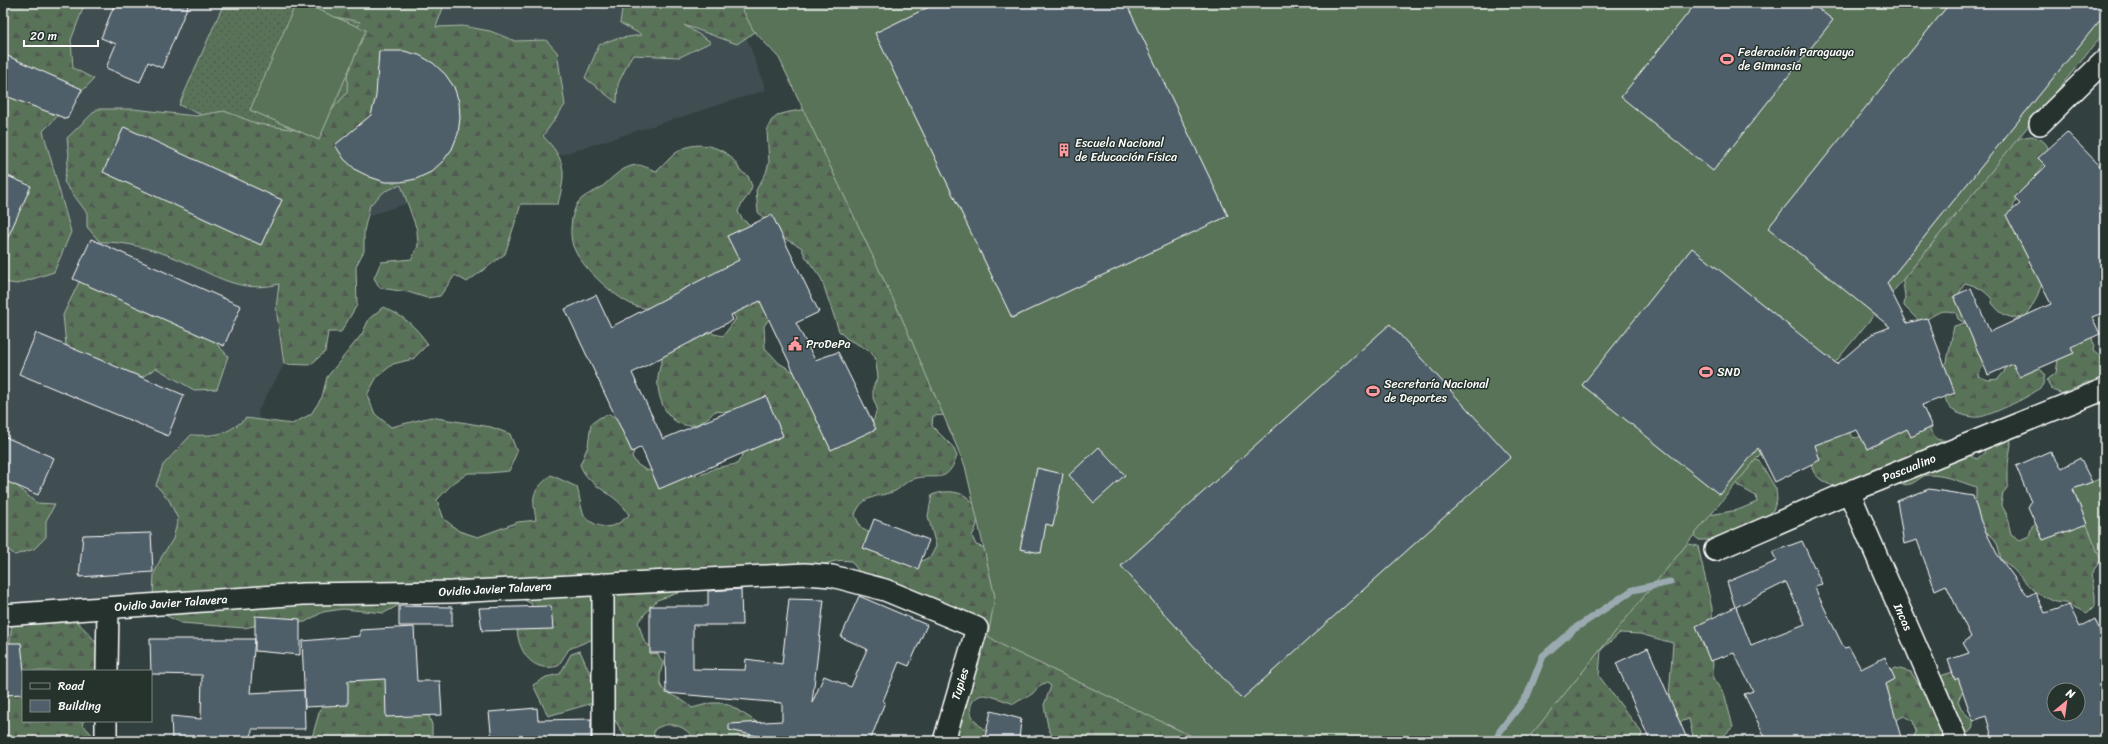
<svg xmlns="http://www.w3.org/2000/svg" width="2108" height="744" viewBox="0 0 2108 744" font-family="Sriracha,sans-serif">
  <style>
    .built { fill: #404d51 }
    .grass { fill: url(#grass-dots); stroke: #acb9ac }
    .forest { fill: url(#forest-firs); stroke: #acb9ac }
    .pitch { fill: #597359; stroke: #acb9ac }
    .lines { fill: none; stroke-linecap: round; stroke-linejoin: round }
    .stream { stroke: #9baab0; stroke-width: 7 }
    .building { fill: #505f6b; stroke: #fff; fill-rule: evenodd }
    .street-casing { stroke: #fff; stroke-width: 24 }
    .street { stroke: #26332d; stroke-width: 21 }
    .labels { text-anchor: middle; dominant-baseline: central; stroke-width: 3; stroke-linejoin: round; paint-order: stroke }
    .poi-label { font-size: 12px; fill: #fff; stroke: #26332d; text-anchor: start }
    .street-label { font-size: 12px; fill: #fff; stroke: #26332d }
  </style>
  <defs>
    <pattern id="grass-dots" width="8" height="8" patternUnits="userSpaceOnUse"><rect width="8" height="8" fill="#597359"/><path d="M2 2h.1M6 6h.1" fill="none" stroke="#515a51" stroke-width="1.8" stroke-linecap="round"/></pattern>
    <pattern id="forest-firs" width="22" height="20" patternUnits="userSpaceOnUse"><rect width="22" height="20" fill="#597359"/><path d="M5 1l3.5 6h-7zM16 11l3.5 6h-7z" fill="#515a51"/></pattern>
  </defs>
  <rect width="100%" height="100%" fill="#334040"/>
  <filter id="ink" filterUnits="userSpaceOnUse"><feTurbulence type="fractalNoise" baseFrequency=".025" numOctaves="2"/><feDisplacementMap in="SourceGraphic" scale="8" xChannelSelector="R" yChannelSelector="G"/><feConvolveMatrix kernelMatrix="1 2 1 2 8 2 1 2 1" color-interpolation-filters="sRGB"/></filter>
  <g filter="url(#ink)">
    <path class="built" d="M 3,3 L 734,3 L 766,90 L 368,216 L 258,411 L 287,589 L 3,604 Z"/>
    <path class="grass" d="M 224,3 L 328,3 L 377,25 L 316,165 L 179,105 Z"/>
    <path class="forest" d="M 3,3 L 85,3 L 71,40 L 73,68 L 94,79 L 43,131 L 71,232 L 54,272 L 17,284 L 3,282 Z
      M 289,3 L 436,3 L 443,8 L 436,27 L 463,26 L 490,31 L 515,41 L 546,40 L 557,52 L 565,105 L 543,136 C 567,161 566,172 558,204 L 521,204 L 505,254 L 467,282 L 455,275 L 440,296 L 427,298 L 408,292 L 380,288 L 374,278 L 381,262 L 412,259 L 418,246 L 417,230 L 401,185 L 385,191 L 370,205 L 364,231 L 364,251 L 356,266 L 357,305 L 341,332 L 328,332 L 325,352 L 310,365 L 284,364 L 276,308 L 279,284 C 240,294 215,275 180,260 C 157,250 125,241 100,242 L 87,227 L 87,213 L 64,182 L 69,155 L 67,138 L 97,109 L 134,109 L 195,116 L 224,111 L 258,124 L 296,130 L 331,111 L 347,93 L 348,52 L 360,22 L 309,12 L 296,14 Z
      M 623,3 L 791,3 L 783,13 L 737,44 L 684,25 L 711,42 L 680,57 L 632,55 L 618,84 L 617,103 L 585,78 L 599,45 L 614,39 L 642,35 L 620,23 Z
      M 821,107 L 944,412 L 944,415 L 933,416 L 932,426 L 953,447 L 957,456 C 946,487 936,472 913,479 C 906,481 901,488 895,491 C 877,498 863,494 855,515 L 861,528 L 913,558 L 922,561 L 931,556 L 936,546 L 928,516 L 932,495 C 963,483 990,506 972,536 L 976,545 L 985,548 L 1072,679 L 1220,741 L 1054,741 L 1048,727 L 1044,705 L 1051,686 L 1047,683 C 1038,684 1038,689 1032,694 C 1027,698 1020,699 1014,704 C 1005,701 993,696 984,695 C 979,695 976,698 973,701 C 962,718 990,734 1001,741 L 948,741 L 978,640 L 863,577 L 851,561 C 837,559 827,562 816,570 L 687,587 L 678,593 L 657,600 L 638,622 L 644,641 L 658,654 L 663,663 C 652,699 673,689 692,708 L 711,703 L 721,703 L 731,706 L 763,726 L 774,741 L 695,741 C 687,726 669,719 654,730 L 653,741 L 625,741 L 624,735 L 608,709 L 611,688 L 616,680 L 606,661 L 598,637 L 569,649 L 558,666 C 533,673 519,653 517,630 L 530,615 L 532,604 C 508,591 486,583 459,578 L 439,592 L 419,594 L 384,613 L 343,609 L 323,612 L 305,622 L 264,624 L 244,628 L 181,623 L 163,614 L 153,596 L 154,574 L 162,556 L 173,539 L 178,519 L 169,500 L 156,485 L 163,465 L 191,435 C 218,436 226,435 246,418 L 292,424 L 311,414 L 322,397 L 327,377 L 362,334 L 369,319 L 383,307 C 405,317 414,325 428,344 L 413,359 L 393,364 L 377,377 L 367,395 L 375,414 L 391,427 L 431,417 L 491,427 L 510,434 L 517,452 L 509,471 L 488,473 L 468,473 L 452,484 L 437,500 L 444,519 L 459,531 L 478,537 L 518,522 L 536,520 C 532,494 531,493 551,475 L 577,487 C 580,496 580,506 584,515 C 585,518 590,521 593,523 C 608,531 618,525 629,515 C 617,492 590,490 580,465 L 588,446 L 591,424 L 599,418 L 609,414 L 624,422 L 635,448 L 632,457 L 638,465 L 646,470 L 696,476 L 706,473 L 715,468 L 737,464 L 748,446 L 735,413 L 715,411 C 689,441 661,420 658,386 C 656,371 665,353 669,338 L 698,322 L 714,334 L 723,336 L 736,319 L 725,300 L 653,308 C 646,308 640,308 633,305 C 613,296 580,266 573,246 C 569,234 571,215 577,204 C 583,194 595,193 604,185 C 613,177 623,166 637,165 C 643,165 652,170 657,171 C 664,165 670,157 677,152 C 698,137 732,148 740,171 L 748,176 L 752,186 C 749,197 741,202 738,212 L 743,220 L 752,226 L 776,309 L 764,326 L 765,348 L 779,363 L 797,374 L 868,427 L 874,419 L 877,408 L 873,398 L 873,387 L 878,377 L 875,357 L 867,349 L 847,339 L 839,331 L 821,278 L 805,256 L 801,247 L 779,236 L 758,212 L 756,190 L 766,173 L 769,162 L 767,131 L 771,121 L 778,115 L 789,112 Z
      M 2031,136 C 2079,148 2012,193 2013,209 C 2013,220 2040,260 2047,271 L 2036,299 L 2026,317 C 2010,320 2001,315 1992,303 L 1992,299 C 1984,290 1977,286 1965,283 L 1960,292 L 1960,302 L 1987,356 L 1978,376 L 1988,380 L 1998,379 L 2004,372 L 2007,362 L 2037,366 L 2045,374 C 2044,378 2044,383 2042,386 C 2036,394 1990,416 1979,417 C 1971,418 1956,414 1950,408 C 1943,399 1942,381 1940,370 L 1947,362 L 1954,326 L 1965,323 L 1958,319 L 1956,313 C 1938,307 1935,317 1920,322 L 1904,306 L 1905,296 L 1902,276 L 1920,250 L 1930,247 L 1941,231 L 1950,225 L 1966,199 L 2012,144 L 2020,138 Z
      M 85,270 L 173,296 L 228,356 L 217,389 L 194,390 L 156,368 L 142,377 L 111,366 L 67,355 L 63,315 Z
      M 2091,335 L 2094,345 L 2093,351 C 2107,361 2108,370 2097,383 L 2087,382 C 2071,390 2069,399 2051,389 L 2047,380 L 2056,373 L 2059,353 Z
      M 1841,419 L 1852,437 L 1857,438 L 1862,435 L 1909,420 L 1929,426 C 1936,447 1941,436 1953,443 C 1962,449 1967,455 1977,459 L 1985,452 L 1981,442 L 2010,433 L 2011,444 L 2008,464 L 2008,486 L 2003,494 L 2001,504 L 2006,513 L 2011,534 L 2020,540 L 2029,536 L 2032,526 L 2041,520 L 2083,524 L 2092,529 L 2103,557 L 2091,574 L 2095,595 L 2095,605 L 2087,613 L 2065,603 L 2055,602 L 2035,592 L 2009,565 L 2001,560 C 1997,538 1995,536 1975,527 L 1971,506 L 1976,498 L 1976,487 C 1961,482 1945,475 1929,475 C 1921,475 1916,483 1910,484 C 1904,486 1895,483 1888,483 C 1865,484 1833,496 1815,474 C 1809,466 1812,454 1811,444 Z
      M 1750,456 L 1760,462 L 1776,489 L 1777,500 L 1773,510 L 1766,518 L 1746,524 L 1720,540 L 1699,540 L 1692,534 L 1698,517 L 1738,510 L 1757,502 L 1756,496 L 1738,486 L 1734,478 Z
      M 5,480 L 16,485 L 36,503 L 55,504 L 46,521 L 46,537 L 34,549 L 15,555 L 3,546 L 3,482 Z
      M 1667,539 L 1698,546 L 1712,608 L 1713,678 L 1725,696 L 1733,727 L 1719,740 L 1693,736 L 1689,719 L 1667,726 L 1649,704 L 1669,696 L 1673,643 L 1640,634 L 1620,633 L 1601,650 L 1599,676 L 1642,733 L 1640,741 L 1414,741 Z
      M 65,611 C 83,627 105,645 106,671 L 23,671 L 23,721 L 84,721 L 82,724 L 98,741 L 3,741 L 3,697 L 13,615 Z
      M 580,651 L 596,687 L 593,703 L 548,716 L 533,685 L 546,677 L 560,674 L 571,654 Z
      M 1896,668 L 1911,672 L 1925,694 L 1943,675 L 1953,672 L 1968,690 L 1962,692 L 1958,701 L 1962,710 L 1973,721 C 1974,733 1967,734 1957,735 L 1956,741 L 1912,741 L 1916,732 L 1913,721 L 1904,716 L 1894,721 L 1856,683 Z
      M 373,669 L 427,710 L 432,725 L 432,741 L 417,739 L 311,741 L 319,713 L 335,682 Z"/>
    <path class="pitch" d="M 296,3 L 302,3 L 366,30 L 319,140 L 250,110 Z
      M 739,3 L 2105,3 L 2105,32 L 1526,741 L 1202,741 L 1005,647 L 988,636 L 995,597 L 965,466 L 901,316 L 779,58 L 753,30 Z
      M 2105,477 L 2105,571 L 2073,489 Z"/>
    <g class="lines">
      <path class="stream" d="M 1496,741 L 1500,731 L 1527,696 L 1543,656 L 1574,629 L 1633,590 L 1670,582"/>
    </g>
    <path class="building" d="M 115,3 L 189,3 L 162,68 L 148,62 L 140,82 L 106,68 L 116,44 L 101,38 Z
      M 937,3 L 1126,3 L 1228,216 L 1012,318 L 875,33 Z
      M 1696,3 L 1811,3 L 1833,20 L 1713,171 L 1621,97 Z
      M 1950,3 L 2105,3 L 2105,14 L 1887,283 L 1907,323 L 1927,318 L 1955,393 L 1922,405 L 1932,427 L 1911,437 L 1907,429 L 1867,449 L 1857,430 L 1815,445 L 1820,460 L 1775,482 L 1758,448 L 1720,495 L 1582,385 L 1692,248 L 1837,364 L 1872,334 L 1890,327 L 1768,228 Z
      M 379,51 L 404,51 L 419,55 L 433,63 L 445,74 L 454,87 L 459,102 L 460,118 L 458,134 L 452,149 L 443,161 L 431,172 L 416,179 L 401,182 L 385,182 L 370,177 L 356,170 L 344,159 L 335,145 L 371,115 L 376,96 Z
      M 3,54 L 82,89 L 67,119 L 3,95 Z
      M 124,127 L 282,200 L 261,245 L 103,172 Z
      M 2067,132 L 2105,171 L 2105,312 L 2092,317 L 2100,334 L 2071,347 L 2074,353 L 2019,377 L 2013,364 L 1988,375 L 1954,296 L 1971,288 L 1990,332 L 2051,304 L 2006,215 L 2020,204 L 2014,198 L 2046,166 L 2038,158 Z
      M 3,174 L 31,186 L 3,248 Z
      M 772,215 L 819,312 L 796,323 L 815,360 L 838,352 L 876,429 L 831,450 L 760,301 L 731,315 L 733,320 L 632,373 L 663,439 L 766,396 L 783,436 L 659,489 L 641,447 L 632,452 L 565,309 L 596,295 L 611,327 L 739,260 L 727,236 Z
      M 91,239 L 241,306 L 224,346 L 73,279 Z
      M 1390,324 L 1511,457 L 1242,699 L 1121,566 Z
      M 36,333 L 184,395 L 168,436 L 19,374 Z
      M 3,436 L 54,458 L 38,495 L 3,480 Z
      M 1099,447 L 1125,475 L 1094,503 L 1069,475 Z
      M 2050,451 L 2062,468 L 2080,458 L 2092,482 L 2073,489 L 2087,524 L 2043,540 L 2028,507 L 2031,502 L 2016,466 Z
      M 1037,468 L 1063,474 L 1053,526 L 1046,524 L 1041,553 L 1020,549 Z
      M 1929,489 L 1973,496 L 1981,522 L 1997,554 L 2028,596 L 2035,592 L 2045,613 L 2069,605 L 2080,627 L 2095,619 L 2105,643 L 2105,741 L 1993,741 L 1986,716 L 1973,721 L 1958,678 L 1955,680 L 1948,660 L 1969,653 L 1963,643 L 1971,637 L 1946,585 L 1935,590 L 1917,540 L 1904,544 L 1897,501 ZM 2054,690 L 2078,690 L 2078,714 L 2054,714 Z
      M 874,519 L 929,540 L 918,569 L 863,548 Z
      M 151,533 L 153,572 L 79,577 L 83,535 Z
      M 1802,541 L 1822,584 L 1815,586 L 1818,595 L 1844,648 L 1849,647 L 1861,669 L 1885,657 L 1895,679 L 1886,684 L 1902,741 L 1767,741 L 1744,694 L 1753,691 L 1734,653 L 1710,661 L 1696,626 L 1735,607 L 1727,582 L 1777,561 L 1772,552 ZM 1786,582 L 1805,624 L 1751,645 L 1736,607 Z
      M 741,589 L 742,625 L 693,625 L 693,669 L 745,670 L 746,659 L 782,664 L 789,599 L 824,600 L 812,703 L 824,676 L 851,687 L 867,649 L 841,637 L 859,596 L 927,625 L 909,666 L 899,662 L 883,701 L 885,702 L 870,741 L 781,741 L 729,730 L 729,724 L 782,721 L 782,703 L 666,693 L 665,653 L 650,653 L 650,606 L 708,606 L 708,591 Z
      M 399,606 L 452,607 L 452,626 L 399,626 Z
      M 551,606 L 553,629 L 482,631 L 479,608 Z
      M 255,616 L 300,619 L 300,655 L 255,651 Z
      M 414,627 L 417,681 L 440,681 L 442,715 L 386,717 L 385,679 L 348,681 L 348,705 L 305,707 L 302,641 L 360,636 L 360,630 Z
      M 150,639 L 255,639 L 250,693 L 304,690 L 305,729 L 252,729 L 251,741 L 172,741 L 171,716 L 201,719 L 202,675 L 151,674 Z
      M 3,643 L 21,643 L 24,671 L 23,694 L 3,695 Z
      M 1648,648 L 1688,741 L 1650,741 L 1616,663 Z
      M 537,708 L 538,720 L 591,719 L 591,741 L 559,741 L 559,739 L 492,741 L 489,712 Z
      M 991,711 L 1021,719 L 1019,741 L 984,741 Z"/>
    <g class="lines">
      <g class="street-casing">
        <path id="street" d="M 2040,124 L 2105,60
          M 1849,492 L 1957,741
          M 1715,550 L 1849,492 L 2105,389
          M 603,584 L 603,741
          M 3,615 L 303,594 L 452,592 L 805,574 L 832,576 L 885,590 L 977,628 L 944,741
          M 107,671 L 108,608
          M 106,741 L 106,721"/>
      </g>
      <use href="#street" class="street"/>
    </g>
  </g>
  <defs>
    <g id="stadium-bare" transform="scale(1.08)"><path d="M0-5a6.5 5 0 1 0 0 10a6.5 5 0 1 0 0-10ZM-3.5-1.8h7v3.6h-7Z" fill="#ff9aa2" stroke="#26332d" stroke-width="2.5" paint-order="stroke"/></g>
    <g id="building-bare" transform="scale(1.08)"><path d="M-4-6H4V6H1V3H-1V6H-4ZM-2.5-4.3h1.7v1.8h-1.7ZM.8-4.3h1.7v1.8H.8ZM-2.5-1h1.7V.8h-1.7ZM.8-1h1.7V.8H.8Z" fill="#ff9aa2" stroke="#26332d" stroke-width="2.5" paint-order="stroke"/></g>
    <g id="civic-bare" transform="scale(1.08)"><path d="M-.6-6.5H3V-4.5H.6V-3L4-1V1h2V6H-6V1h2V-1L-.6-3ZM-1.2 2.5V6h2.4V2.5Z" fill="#ff9aa2" stroke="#26332d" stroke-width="2.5" paint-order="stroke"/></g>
  </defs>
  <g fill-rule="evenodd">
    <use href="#stadium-bare" x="1727" y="59"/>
    <use href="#building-bare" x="1064" y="150"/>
    <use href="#civic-bare" x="795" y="344"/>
    <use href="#stadium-bare" x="1706" y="372"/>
    <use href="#stadium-bare" x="1373" y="391"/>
  </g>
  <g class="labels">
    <g class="poi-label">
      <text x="1738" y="52">Federación Paraguaya<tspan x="1738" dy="14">de Gimnasia</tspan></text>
      <text x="1075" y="143">Escuela Nacional<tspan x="1075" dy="14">de Educación Física</tspan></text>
      <text x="806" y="344">ProDePa</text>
      <text x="1717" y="372">SND</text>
      <text x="1384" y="384">Secretaría Nacional<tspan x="1384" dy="14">de Deportes</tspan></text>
    </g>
    <g class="street-label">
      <text transform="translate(1909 468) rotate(-22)">Pascualino</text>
      <text transform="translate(495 589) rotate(-3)">Ovidio Javier Talavera</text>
      <text transform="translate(171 603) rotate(-4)">Ovidio Javier Talavera</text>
      <text transform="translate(1903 617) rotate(66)">Incas</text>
      <text transform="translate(960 684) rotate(-73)">Tupies</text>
    </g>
  </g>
  <rect width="2108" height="744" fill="none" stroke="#26332d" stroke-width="16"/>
  <rect x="8" y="8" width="2092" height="728" fill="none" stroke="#fff" stroke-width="1.5" filter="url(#ink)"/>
  <rect x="22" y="670" width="130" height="52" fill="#26332d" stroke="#7d8581"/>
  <rect x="30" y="683" width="20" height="6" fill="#26332d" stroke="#7d8581"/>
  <text x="58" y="690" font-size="12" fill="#ffffff">Road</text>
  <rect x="30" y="700" width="20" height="12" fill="#505f6b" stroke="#7d8581"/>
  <text x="58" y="710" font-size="12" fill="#ffffff">Building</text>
  <g transform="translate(2066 702) rotate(29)"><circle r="19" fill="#26332d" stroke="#7d8581"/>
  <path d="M0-3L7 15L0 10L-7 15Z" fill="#ff9aa2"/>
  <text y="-6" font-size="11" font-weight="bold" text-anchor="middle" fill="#ffffff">N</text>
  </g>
  <path d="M24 40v6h74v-6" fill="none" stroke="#ffffff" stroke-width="2"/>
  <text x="30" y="40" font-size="12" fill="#ffffff" stroke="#26332d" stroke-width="3" paint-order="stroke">20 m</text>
</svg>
